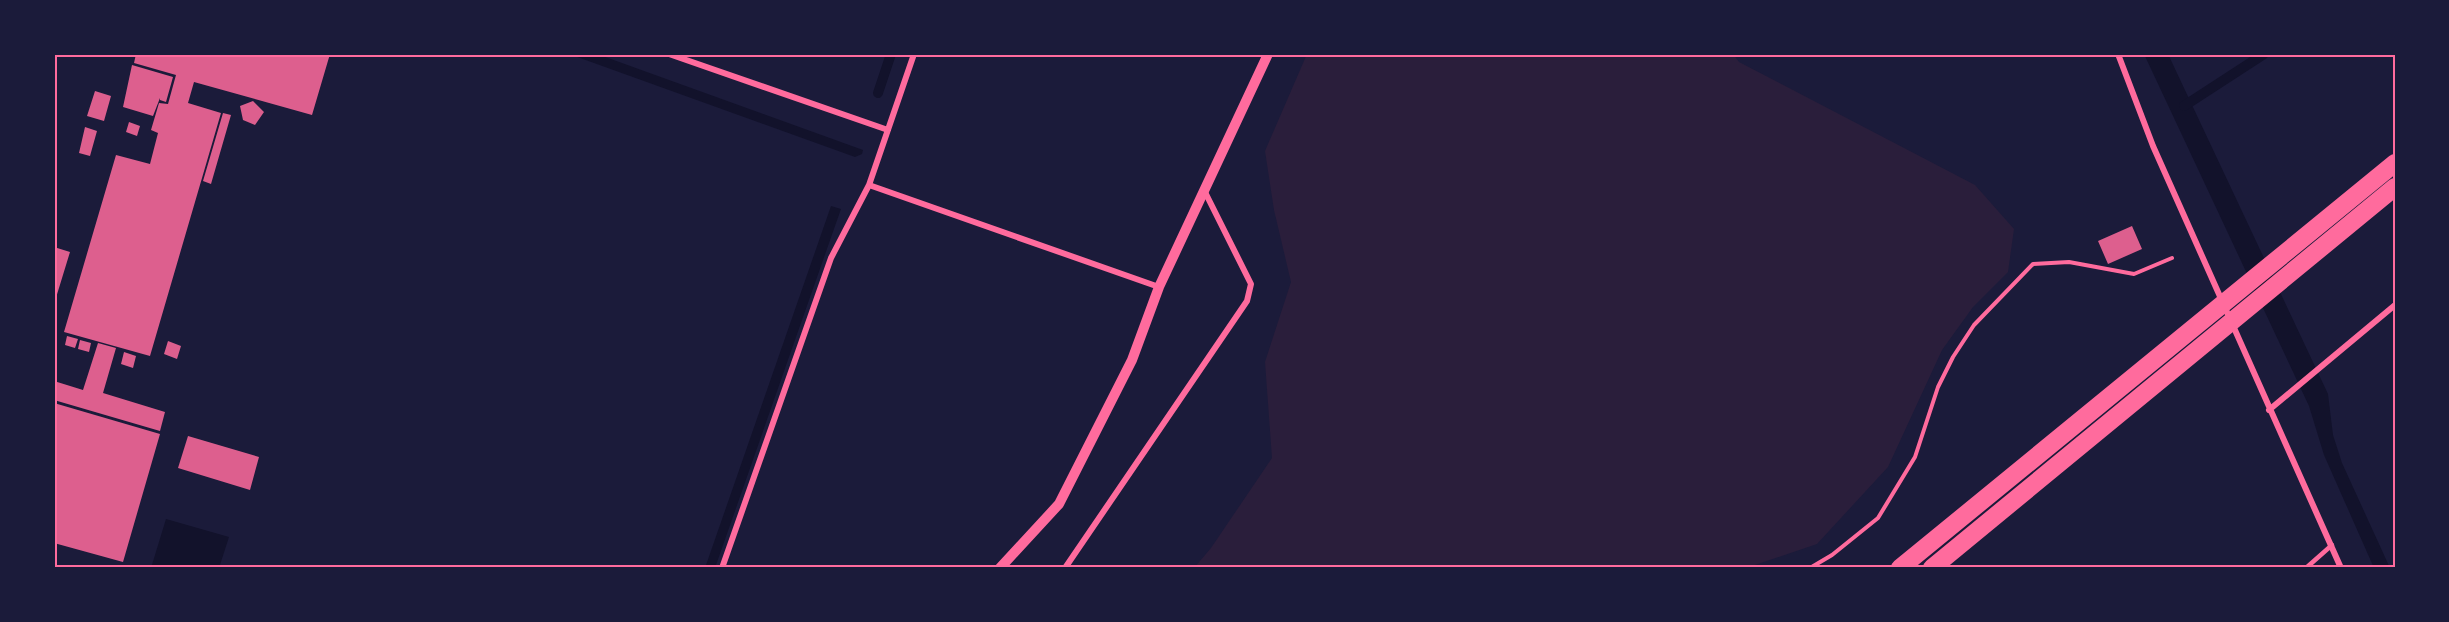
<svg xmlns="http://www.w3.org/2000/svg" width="2449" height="622" viewBox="0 0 2449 622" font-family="'Sofia Sans Condensed',sans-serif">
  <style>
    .green { fill: #2a1e3b }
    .water { fill: #12122b }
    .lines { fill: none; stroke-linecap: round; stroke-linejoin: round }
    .stream { stroke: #12122b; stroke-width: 10 }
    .building { fill: #dd5f8e }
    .path { stroke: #ff6b9d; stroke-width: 4 }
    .service { stroke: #ff6b9d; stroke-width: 4.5 }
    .minor { stroke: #ff6b9d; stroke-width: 6 }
    .tertiary { stroke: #ff6b9d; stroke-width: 10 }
    .motorway { stroke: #ff6b9d; stroke-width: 18 }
    .neatline { fill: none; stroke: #ff6b9d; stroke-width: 2 }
  </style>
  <rect width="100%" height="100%" fill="#1b1b3a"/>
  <path class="green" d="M 1307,54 L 1733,54 L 1739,62 L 1975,185 L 2014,229 L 2008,272 L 1973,307 L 1942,350 L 1888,467 L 1817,544 L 1746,568 L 1194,568 L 1211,548 L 1272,458 L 1265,362 L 1291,282 L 1274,210 L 1265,151 Z"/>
  <path class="water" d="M 569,54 L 597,54 L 863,150 L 862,154 L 855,157 Z
    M 2144,54 L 2168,54 L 2328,394 L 2333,435 L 2342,463 L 2390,568 L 2374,568 L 2324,455 L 2309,406 Z
    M 831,206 L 841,209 L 715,568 L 705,568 Z
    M 166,519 L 229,537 L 219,568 L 151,568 Z"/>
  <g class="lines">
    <path class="stream" d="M 878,93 L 891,54
      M 2184,106 L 2264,54"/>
  </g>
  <path class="building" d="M 136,54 L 330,54 L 312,115 L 194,82 L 188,103 L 221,113 L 150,356 L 64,332 L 116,155 L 150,164 L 158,133 L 151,130 L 159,103 L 168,104 L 176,75 L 134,63 Z
    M 132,65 L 173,77 L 166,102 L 160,100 L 160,98 L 153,116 L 123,107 Z
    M 95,91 L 111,96 L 104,121 L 87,116 Z
    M 253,101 L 264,112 L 255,125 L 243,120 L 240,106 Z
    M 223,113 L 231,115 L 211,184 L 203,181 Z
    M 129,122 L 140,126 L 137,136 L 126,132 Z
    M 85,127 L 97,131 L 90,156 L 79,153 Z
    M 2132,226 L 2142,249 L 2108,264 L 2098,241 Z
    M 54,247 L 70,252 L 55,301 L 54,301 Z
    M 67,336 L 78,339 L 75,348 L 65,345 Z
    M 80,340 L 91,343 L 89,352 L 78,349 Z
    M 168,341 L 181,346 L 177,359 L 164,354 Z
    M 98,343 L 116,348 L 103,393 L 165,412 L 160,431 L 54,400 L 54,381 L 83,390 Z
    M 124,352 L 136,356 L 133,368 L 121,364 Z
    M 54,403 L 160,434 L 123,562 L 54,543 Z
    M 188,436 L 259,457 L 250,490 L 178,468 Z"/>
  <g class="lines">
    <path class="path" d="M 1810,568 L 1832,555 L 1878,518 L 1915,457 L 1938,387 L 1953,357 L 1974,325 L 2033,264 L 2069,262 L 2134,274 L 2172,258"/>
    <path class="service" d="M 2306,568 L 2332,545"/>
    <path class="minor" d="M 669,54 L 888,130
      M 2118,54 L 2153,146 L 2341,568
      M 869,185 L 1159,287
      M 2269,410 L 2395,305
      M 722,568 L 831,258 L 869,185 L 914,54
      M 1065,568 L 1247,301 L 1251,284 L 1204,190"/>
    <path class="tertiary" d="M 1000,568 L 1059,504 L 1132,360 L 1159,287 L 1268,54"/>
    <path class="motorway" d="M 1900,568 L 2395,163
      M 1932,568 L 2395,187"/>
  </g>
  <rect width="2449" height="622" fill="none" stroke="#1b1b3a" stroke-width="111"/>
  <rect x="56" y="56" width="2338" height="510" class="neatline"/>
</svg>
